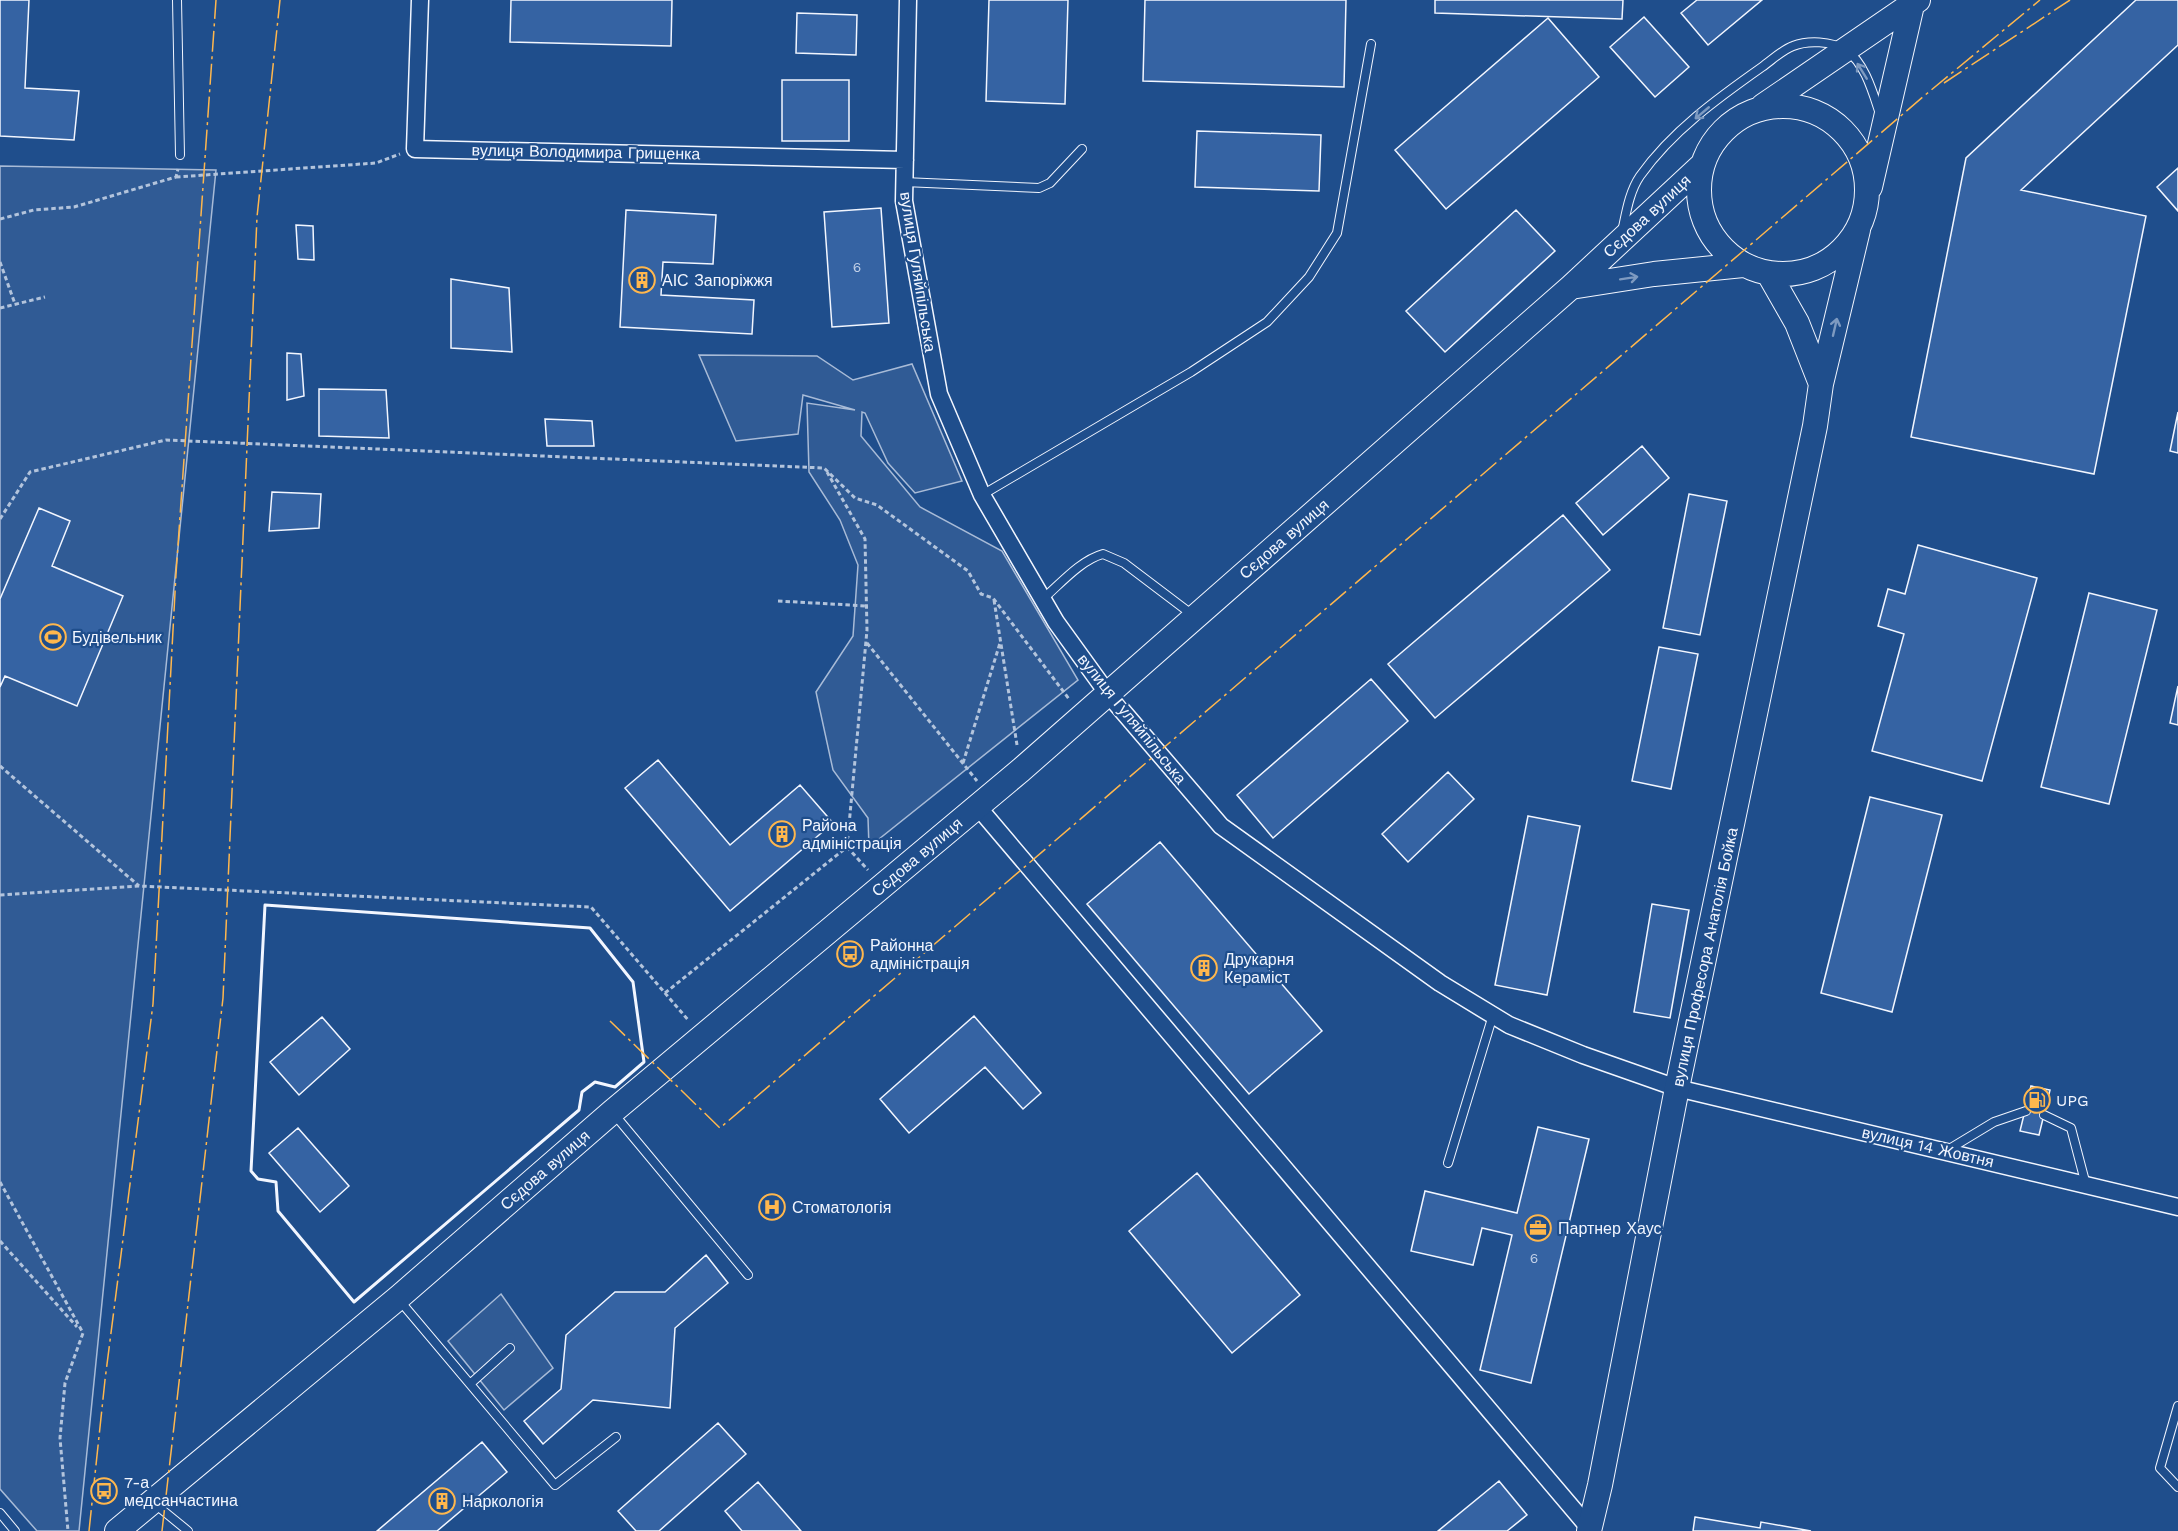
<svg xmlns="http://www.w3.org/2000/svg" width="2178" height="1531" viewBox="0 0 2178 1531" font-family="'Work Sans',sans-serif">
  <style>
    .built { fill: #305b95; stroke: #a8bbd7; stroke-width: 1.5 }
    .building { fill: #3563a3; stroke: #f2f6ff; stroke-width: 1.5 }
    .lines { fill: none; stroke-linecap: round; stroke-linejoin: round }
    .lane-casing { stroke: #f2f6ff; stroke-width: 10 }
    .street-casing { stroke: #f2f6ff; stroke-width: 19 }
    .secondary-casing { stroke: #f2f6ff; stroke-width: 26 }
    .path { stroke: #b3c4dc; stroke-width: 3; stroke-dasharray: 4.5 3; stroke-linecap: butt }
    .lane { stroke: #1f4e8c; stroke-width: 8 }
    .street { stroke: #1f4e8c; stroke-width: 16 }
    .secondary { stroke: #1f4e8c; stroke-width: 24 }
    .wall { stroke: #f2f6ff; stroke-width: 3 }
    .power { stroke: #ffb74d; stroke-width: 1.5; stroke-dasharray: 21 4.5 3 4.5; stroke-linecap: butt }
    .oneway { stroke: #7e9ac0 }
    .labels { text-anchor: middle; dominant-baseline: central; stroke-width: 4.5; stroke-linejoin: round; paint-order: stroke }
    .number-label { font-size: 14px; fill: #c3d1e8 }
    .street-label { font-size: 16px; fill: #f2f6ff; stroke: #1f4e8c }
    .poi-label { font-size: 16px; fill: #f2f6ff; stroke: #1f4e8c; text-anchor: start }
  </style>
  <rect width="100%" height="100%" fill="#1f4e8c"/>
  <path class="built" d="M 0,166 L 216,170 L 79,1531 L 37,1531 L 0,1489 Z
    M 699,355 L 817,356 L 853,380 L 912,364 L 962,481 L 915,493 L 888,463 L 865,413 L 862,412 L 861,436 L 920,507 L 1002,551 L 1078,680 L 869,847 L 868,818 L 833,770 L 816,692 L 853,636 L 858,565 L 840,520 L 809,472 L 807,403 L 855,410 L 803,395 L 798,434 L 736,441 Z
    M 501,1294 L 553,1368 L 504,1410 L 448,1341 Z"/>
  <path class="building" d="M 0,0 L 29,0 L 25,88 L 79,91 L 74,140 L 0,136 Z
    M 511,0 L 672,0 L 671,46 L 510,42 Z
    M 989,0 L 1068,0 L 1065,104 L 986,101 Z
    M 1145,0 L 1346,0 L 1344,87 L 1143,81 Z
    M 1435,0 L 1623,0 L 1622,19 L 1435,13 Z
    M 1697,0 L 1762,0 L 1708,45 L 1681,13 Z
    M 2136,0 L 2178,0 L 2178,45 L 2021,190 L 2146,216 L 2094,474 L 1911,437 L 1966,158 Z
    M 797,13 L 857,15 L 856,55 L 796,53 Z
    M 1644,17 L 1689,67 L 1655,97 L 1610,47 Z
    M 1548,18 L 1599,77 L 1446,209 L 1395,150 Z
    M 782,80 L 849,80 L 849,141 L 782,141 Z
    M 1197,131 L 1321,135 L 1319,191 L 1195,187 Z
    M 2178,168 L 2178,211 L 2157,187 Z
    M 881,208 L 889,323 L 832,327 L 824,212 Z
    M 626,210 L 716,215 L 713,264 L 663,262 L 661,295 L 754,300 L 752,334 L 620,327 Z
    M 1516,210 L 1555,251 L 1445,352 L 1406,311 Z
    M 296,225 L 313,226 L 314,260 L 298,259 Z
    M 451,279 L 509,288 L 512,352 L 451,348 Z
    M 287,353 L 301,354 L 304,396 L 287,400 Z
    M 319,389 L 386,390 L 389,438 L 319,436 Z
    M 2178,412 L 2178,453 L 2170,451 Z
    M 545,419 L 592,421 L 594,446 L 547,446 Z
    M 1642,446 L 1669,478 L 1603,535 L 1576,503 Z
    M 272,492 L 321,494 L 319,528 L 269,531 Z
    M 1689,494 L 1727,501 L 1700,635 L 1663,628 Z
    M 39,508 L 70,521 L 52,566 L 123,596 L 77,706 L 5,676 L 0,687 L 0,599 Z
    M 1563,515 L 1610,570 L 1435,718 L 1388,664 Z
    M 1918,545 L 2037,578 L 1982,781 L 1872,751 L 1904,634 L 1878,626 L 1888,589 L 1905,594 Z
    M 2089,593 L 2157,610 L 2109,804 L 2041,787 Z
    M 1659,647 L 1698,654 L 1671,789 L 1632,781 Z
    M 1371,679 L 1408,721 L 1273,838 L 1237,795 Z
    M 2178,686 L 2178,725 L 2170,723 Z
    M 658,760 L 730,845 L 800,785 L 833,823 L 730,911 L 625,788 Z
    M 1448,772 L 1474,799 L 1408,862 L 1382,834 Z
    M 1870,797 L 1942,815 L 1892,1012 L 1821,993 Z
    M 1528,816 L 1580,826 L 1547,995 L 1495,985 Z
    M 1160,842 L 1322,1031 L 1249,1094 L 1087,904 Z
    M 1652,904 L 1689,910 L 1670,1018 L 1634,1012 Z
    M 974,1016 L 1041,1093 L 1023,1109 L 985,1067 L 909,1133 L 880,1099 Z
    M 322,1017 L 350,1049 L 299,1095 L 270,1062 Z
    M 2031,1086 L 2050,1090 L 2039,1135 L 2020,1131 Z
    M 1538,1127 L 1589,1139 L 1531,1383 L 1480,1370 L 1512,1235 L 1482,1228 L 1473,1265 L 1411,1251 L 1425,1191 L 1517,1213 Z
    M 298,1128 L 349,1186 L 320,1212 L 269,1153 Z
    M 1197,1173 L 1300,1295 L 1232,1353 L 1129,1231 Z
    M 706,1255 L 728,1283 L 675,1328 L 670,1408 L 593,1400 L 543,1444 L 524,1421 L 561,1389 L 566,1335 L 615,1292 L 665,1292 Z
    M 718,1423 L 746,1454 L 659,1531 L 636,1531 L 618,1511 Z
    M 482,1442 L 507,1472 L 437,1531 L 377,1531 Z
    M 1499,1481 L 1527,1515 L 1507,1531 L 1438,1531 Z
    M 758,1482 L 801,1531 L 742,1531 L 725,1511 Z
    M 1695,1517 L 1760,1528 L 1761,1522 L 1811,1531 L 1693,1531 Z"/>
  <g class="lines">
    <g class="lane-casing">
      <path id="lane" d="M 177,0 L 180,155
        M 904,182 L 1039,188 L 1050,183 L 1082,149
        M 1622,232 C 1626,214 1629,192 1640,176 C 1672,131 1718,98 1762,67 C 1772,60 1782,50 1793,46 C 1808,40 1831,41 1846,50 C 1865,63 1873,93 1880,114
        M 982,495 L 1191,372 L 1267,322 L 1309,277 L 1337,233 L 1371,44
        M 1044,598 C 1061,583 1081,560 1103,554 L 1124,563 L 1194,616
        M 614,1114 L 748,1275
        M 2044,1115 L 2071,1128 L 2086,1185
        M 1946,1151 L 1994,1122 L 2026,1111
        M 1448,1163 L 1493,1015
        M 400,1301 L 555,1485 L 616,1437
        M 470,1384 L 510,1348
        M 2178,1406 L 2160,1468 L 2178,1487
        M 155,1504 L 188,1531
        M 0,1513 L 15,1531"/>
    </g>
    <g class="street-casing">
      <path id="street" d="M 420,0 L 415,149 L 905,160
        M 908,0 L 904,201 L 939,394 L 982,495 L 1056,622 L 1108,694 L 1221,826 L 1440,983 L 1509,1025 L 1583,1055 L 1677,1088 L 2178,1207
        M 978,807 L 1590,1529"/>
    </g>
    <g class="secondary-casing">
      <path id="secondary" d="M1699 190a84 84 0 1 1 168 0a84 84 0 1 1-168 0Z
        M 1763,106 L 1918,0
        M 1870,187 L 1912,5
        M 1769,274 L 1797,323 L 1821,384
        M 1571,287 L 1654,274 L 1743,265
        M 117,1531 L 398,1298 L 612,1112 L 1021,770 L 1571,287 L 1701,166
        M 1589,1531 L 1600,1485 L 1677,1088 L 1815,426 L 1821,384 L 1858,230"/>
    </g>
    <path class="path" d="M 176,177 L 376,163 L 400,154
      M 0,219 L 34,210 L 74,207 L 176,177 L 178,169
      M 0,262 L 15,304
      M 0,308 L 45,297
      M 0,519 L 30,472 L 166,440 L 824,468 L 855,498 L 877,505 L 968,571 L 981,594 L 993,598 L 1069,699
      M 994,600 L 1017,745
      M 778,601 L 867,606
      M 867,643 L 977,781
      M 963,763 L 1000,643
      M 0,766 L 139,886
      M 847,847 L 868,870
      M 0,895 L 139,886 L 591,907 L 689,1021
      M 665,993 L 847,847 L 867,630 L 865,539 L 827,472
      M 0,1182 L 83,1333 L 65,1383 L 60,1438 L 68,1531
      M 0,1241 L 77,1327"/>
    <use href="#lane" class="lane"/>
    <use href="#street" class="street"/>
    <use href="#secondary" class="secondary"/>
    <path class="wall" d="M 265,905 L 590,928 L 633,982 L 644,1062 L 615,1087 L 595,1082 L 582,1092 L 579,1110 L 354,1302 L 278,1211 L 276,1182 L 258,1179 L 251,1171 Z"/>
    <path class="power" d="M 1944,83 L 2070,0
      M 610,1021 L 720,1128 L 1924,96 L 2040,0
      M 89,1531 L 105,1380 L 153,1004 L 176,574 L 216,0
      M 162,1531 L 223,998 L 257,217 L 280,0"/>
  </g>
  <defs><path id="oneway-shaft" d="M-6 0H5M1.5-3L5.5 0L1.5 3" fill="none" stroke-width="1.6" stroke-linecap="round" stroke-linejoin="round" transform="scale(1.5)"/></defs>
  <g class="oneway">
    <use href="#oneway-shaft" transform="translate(1862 71) rotate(-122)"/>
    <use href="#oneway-shaft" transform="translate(1702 113) rotate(140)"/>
    <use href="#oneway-shaft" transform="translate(1629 278) rotate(-9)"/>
    <use href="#oneway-shaft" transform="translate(1835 327) rotate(-77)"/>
  </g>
  <defs>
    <g id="building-ring" transform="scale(1.35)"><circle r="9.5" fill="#1f4e8c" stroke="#ffb74d" stroke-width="1.5"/><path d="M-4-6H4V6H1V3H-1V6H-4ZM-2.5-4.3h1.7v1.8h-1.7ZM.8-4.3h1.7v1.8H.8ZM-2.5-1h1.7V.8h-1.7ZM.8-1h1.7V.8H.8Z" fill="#ffb74d"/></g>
    <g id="stadium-ring" transform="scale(1.35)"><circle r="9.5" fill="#1f4e8c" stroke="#ffb74d" stroke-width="1.5"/><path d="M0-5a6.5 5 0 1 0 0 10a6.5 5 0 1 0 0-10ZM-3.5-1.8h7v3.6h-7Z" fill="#ffb74d"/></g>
    <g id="bus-ring" transform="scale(1.35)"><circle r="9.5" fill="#1f4e8c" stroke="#ffb74d" stroke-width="1.5"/><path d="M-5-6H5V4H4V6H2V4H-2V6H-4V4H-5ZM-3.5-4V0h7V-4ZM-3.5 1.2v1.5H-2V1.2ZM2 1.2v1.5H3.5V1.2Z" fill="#ffb74d"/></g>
    <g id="fuel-ring" transform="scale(1.35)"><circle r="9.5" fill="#1f4e8c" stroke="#ffb74d" stroke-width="1.5"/><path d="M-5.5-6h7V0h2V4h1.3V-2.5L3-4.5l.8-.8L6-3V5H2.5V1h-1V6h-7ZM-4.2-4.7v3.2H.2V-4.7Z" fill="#ffb74d"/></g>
    <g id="hospital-ring" transform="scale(1.35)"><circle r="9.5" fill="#1f4e8c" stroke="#ffb74d" stroke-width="1.5"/><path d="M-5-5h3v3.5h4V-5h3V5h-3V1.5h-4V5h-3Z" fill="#ffb74d"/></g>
    <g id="office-ring" transform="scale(1.35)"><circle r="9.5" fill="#1f4e8c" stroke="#ffb74d" stroke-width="1.5"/><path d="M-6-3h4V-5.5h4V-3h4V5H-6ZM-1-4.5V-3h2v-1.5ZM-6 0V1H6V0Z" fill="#ffb74d"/></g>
  </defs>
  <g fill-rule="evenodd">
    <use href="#building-ring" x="642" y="280"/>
    <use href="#stadium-ring" x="53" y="637"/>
    <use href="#building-ring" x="782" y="834"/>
    <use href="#bus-ring" x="850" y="954"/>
    <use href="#building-ring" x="1204" y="968"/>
    <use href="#fuel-ring" x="2037" y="1100"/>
    <use href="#hospital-ring" x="772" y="1207"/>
    <use href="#office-ring" x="1538" y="1228"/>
    <use href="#bus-ring" x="104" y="1491"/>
    <use href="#building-ring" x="442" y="1501"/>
  </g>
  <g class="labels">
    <g class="number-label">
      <text x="857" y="267">6</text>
      <text x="1534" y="1258">6</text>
    </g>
    <g class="street-label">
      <text transform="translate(586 152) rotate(1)">вулиця Володимира Грищенка</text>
      <text transform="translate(1647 216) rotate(-43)">Сєдова вулиця</text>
      <text transform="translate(918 272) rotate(81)">вулиця Гуляйпільська</text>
      <text transform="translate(1284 539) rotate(-41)">Сєдова вулиця</text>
      <text transform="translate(1132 719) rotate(51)">вулиця Гуляйпільська</text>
      <text transform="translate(917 857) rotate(-40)">Сєдова вулиця</text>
      <text transform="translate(1705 957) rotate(-78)">вулиця Професора Анатолія Бойка</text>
      <text transform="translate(1928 1147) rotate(13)">вулиця 14 Жовтня</text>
      <text transform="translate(545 1170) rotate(-41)">Сєдова вулиця</text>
    </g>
    <g class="poi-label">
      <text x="662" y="280">АІС Запоріжжя</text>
      <text x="72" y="637">Будівельник</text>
      <text x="802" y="825">Района<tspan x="802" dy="18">адміністрація</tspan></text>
      <text x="870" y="945">Районна<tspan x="870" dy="18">адміністрація</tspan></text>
      <text x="1224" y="959">Друкарня<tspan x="1224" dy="18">Кераміст</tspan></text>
      <text x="2056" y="1100">UPG</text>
      <text x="792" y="1207">Стоматологія</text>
      <text x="1558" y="1228">Партнер Хаус</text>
      <text x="124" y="1482">7-а<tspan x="124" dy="18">медсанчастина</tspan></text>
      <text x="462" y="1501">Наркологія</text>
    </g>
  </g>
</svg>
